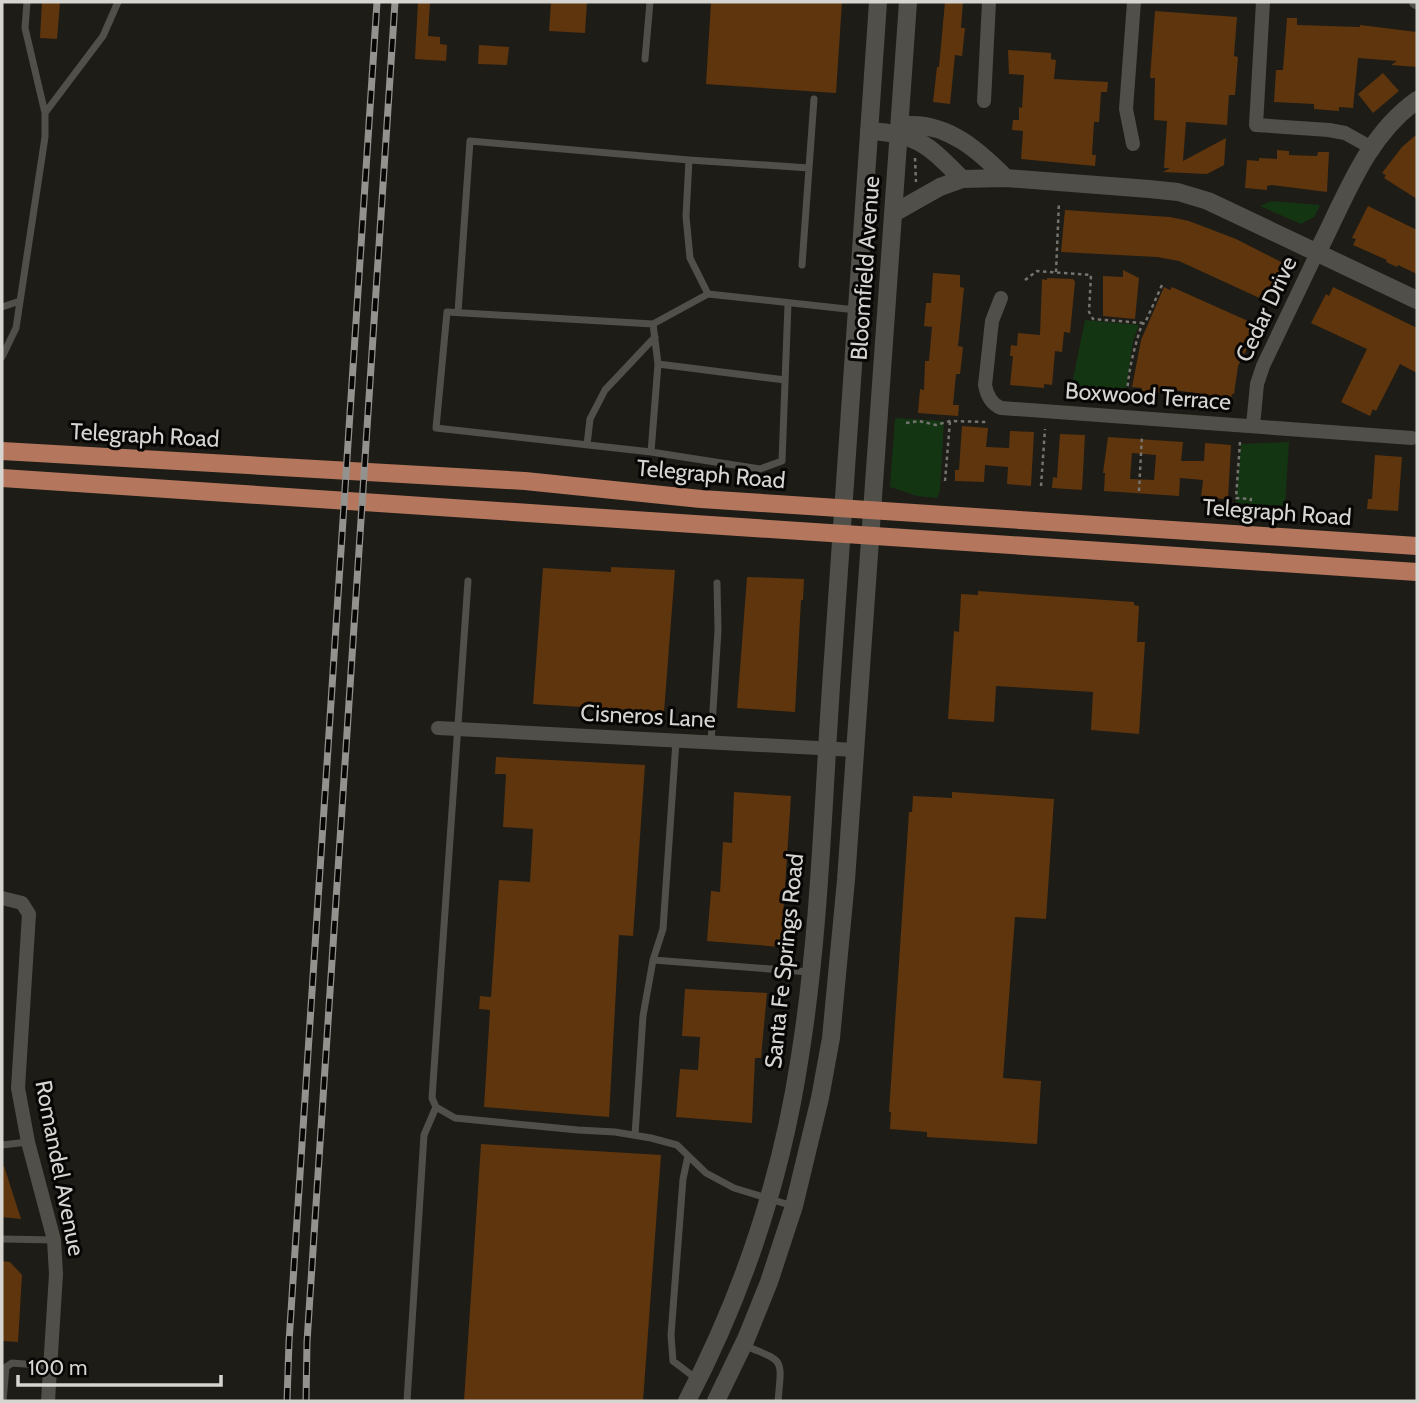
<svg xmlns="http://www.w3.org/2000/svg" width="1419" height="1403" viewBox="0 0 1419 1403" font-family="Cabin,sans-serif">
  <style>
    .green { fill: #143512 }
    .building { fill: #5f350d; fill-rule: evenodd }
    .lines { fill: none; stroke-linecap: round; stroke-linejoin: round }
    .path { stroke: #757470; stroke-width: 2.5; stroke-dasharray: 3.5 3.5; stroke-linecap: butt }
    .service { stroke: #504f49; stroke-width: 7 }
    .minor { stroke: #504f49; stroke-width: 14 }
    .tertiary { stroke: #504f49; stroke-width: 18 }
    .secondary { stroke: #504f49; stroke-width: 18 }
    .primary { stroke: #b4775d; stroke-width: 18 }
    .rail-casing { stroke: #93928e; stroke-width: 7 }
    .rail { stroke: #070605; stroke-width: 4.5; stroke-dasharray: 13; stroke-linecap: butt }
    .labels { text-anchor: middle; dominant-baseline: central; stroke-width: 6; stroke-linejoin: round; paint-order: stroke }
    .street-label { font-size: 23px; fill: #d6d5d2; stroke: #070605 }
  </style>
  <rect width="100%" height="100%" fill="#1d1c17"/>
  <path class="green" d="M 1271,201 L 1320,205 L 1314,217 L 1301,224 L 1260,206 Z
    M 1085,320 L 1139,325 L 1133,341 L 1125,398 L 1070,394 Z
    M 895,418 L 944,421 L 940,490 L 937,498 L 917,496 L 890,487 Z
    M 1289,442 L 1285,506 L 1236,503 L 1241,444 Z"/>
  <path class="building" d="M 42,2 L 60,2 L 57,39 L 40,38 Z
    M 418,2 L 430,2 L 428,36 L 440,37 L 440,44 L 447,45 L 446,61 L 415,59 Z
    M 551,2 L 587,2 L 585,33 L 549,31 Z
    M 711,2 L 842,2 L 836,93 L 706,84 Z
    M 945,2 L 963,2 L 961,28 L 965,28 L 962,56 L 955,55 L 950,104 L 933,102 L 937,67 L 939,67 Z
    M 1155,11 L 1237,17 L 1234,56 L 1238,57 L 1235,95 L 1229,95 L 1227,125 L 1186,122 L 1183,161 L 1226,138 L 1224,165 L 1207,174 L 1163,172 L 1170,168 L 1164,168 L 1167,121 L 1154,120 L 1155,78 L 1150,78 Z
    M 1287,18 L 1297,18 L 1297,25 L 1360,27 L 1360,25 L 1417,32 L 1417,67 L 1391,65 L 1397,61 L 1358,58 L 1353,108 L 1339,107 L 1339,111 L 1314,109 L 1314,104 L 1274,102 L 1276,70 L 1283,70 Z
    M 479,45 L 509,47 L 507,65 L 478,64 Z
    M 1008,50 L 1051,53 L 1051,59 L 1056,60 L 1054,79 L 1108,82 L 1107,92 L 1101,92 L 1099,122 L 1094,122 L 1092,155 L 1096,155 L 1095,166 L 1021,159 L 1023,131 L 1012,130 L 1013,120 L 1019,120 L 1019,107 L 1022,108 L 1024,75 L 1009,74 Z
    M 1383,73 L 1399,91 L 1373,113 L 1358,94 Z
    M 1417,134 L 1417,199 L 1384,178 L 1386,175 L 1382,173 L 1402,147 Z
    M 1277,150 L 1289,151 L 1289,155 L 1317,156 L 1318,152 L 1329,152 L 1327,192 L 1272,185 L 1267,186 L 1267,190 L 1245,188 L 1247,160 L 1259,161 L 1259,158 L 1277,159 Z
    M 1368,206 L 1417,230 L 1417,274 L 1398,265 L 1397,267 L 1386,262 L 1387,260 L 1353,245 L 1356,239 L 1352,238 Z
    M 1065,210 L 1170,217 L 1189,221 L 1236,239 L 1285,264 L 1266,301 L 1179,261 L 1157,257 L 1061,252 Z
    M 1123,270 L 1139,278 L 1135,319 L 1103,316 L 1103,276 L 1123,277 Z
    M 933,273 L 960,275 L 960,287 L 964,288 L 958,346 L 963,347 L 962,357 L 960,374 L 956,374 L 953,405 L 959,405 L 958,416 L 918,413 L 920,389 L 924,390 L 925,361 L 929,361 L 932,327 L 924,326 L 926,303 L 931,303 Z
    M 1047,278 L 1073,279 L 1075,282 L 1070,333 L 1064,332 L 1062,352 L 1055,351 L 1052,385 L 1044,384 L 1044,388 L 1010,385 L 1013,356 L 1010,356 L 1011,345 L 1017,346 L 1018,333 L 1040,335 L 1042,279 L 1047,280 Z
    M 1164,287 L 1170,290 L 1172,287 L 1257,325 L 1255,329 L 1257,330 L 1238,366 L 1234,394 L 1232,394 L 1231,398 L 1174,390 L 1174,394 L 1142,391 L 1142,388 L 1132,387 L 1141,340 Z
    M 1333,287 L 1417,328 L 1417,373 L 1400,364 L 1376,411 L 1373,409 L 1370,416 L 1341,402 L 1367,349 L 1311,323 L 1326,294 L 1329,296 Z
    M 962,426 L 988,428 L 986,447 L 1009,448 L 1010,431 L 1034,432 L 1031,486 L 1007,484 L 1008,467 L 985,465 L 984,482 L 955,481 L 955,470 L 959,470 Z
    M 1060,434 L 1085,435 L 1082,490 L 1052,488 L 1053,477 L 1057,478 Z
    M 1108,437 L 1183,442 L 1181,461 L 1204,461 L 1205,443 L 1231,445 L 1228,499 L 1201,498 L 1203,480 L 1180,478 L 1179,496 L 1104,491 L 1105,473 L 1103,473 ZM 1132,453 L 1156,455 L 1154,480 L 1130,479 Z
    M 1375,455 L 1402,457 L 1398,511 L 1367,509 L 1368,499 L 1372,499 Z
    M 611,567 L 675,570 L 664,712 L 533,704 L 543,568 L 611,572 Z
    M 747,577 L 804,579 L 803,600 L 801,600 L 795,712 L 737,708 Z
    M 978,591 L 1134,602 L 1134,605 L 1139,606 L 1137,642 L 1145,642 L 1139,734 L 1091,730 L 1093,692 L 996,686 L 994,722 L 948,719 L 954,631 L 959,632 L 961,594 L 978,595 Z
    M 496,757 L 645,765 L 633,936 L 619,935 L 609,1117 L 484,1107 L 490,1010 L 479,1009 L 480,996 L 491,997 L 499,880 L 530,882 L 533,829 L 503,827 L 506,774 L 495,774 Z
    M 734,792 L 791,796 L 781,947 L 707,941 L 711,891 L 720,892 L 723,842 L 732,843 Z
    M 952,792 L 1054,799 L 1046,919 L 1015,917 L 1003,1078 L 1041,1081 L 1037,1144 L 927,1137 L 927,1132 L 890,1129 L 891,1112 L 889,1112 L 909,812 L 912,812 L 913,796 L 952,798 Z
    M 685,989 L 767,993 L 761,1058 L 755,1058 L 752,1123 L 676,1117 L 680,1069 L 698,1070 L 700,1037 L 682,1036 Z
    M 481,1144 L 661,1155 L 643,1401 L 464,1401 Z
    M 2,1166 L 4,1166 L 21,1219 L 2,1217 Z
    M 2,1261 L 10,1262 L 22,1275 L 18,1342 L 2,1341 Z"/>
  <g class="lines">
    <path class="path" d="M 915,158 L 916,182
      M 1056,272 L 1059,202
      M 1025,280 L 1037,271 L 1091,275 L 1089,312 L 1093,319 L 1143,323
      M 1127,400 C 1127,375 1134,348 1142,324 L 1145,323 L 1162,285
      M 906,423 L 919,421 L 936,425 L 950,421 L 986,422
      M 1240,442 L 1236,498 L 1251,499 L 1250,504
      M 945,481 L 950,421
      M 1041,486 L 1045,429
      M 1139,491 L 1142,435"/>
    <path class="service" d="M 645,59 L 650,2
      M 45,113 L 103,36 L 118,2
      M 689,160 L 809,168 L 802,265
      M 809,168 L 814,99
      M 788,304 L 782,461 L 760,469 L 651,452 L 436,428 L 447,312 L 653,324 L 708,294 L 856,310
      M 2,307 L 20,301
      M 458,312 L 470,141 L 689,160 L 686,216 L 690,258 L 708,294
      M 653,324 L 658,364
      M 2,357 L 16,328 L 45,137 L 45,113 L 25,28 L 27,2
      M 587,445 L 590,419 L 605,390 L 655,337
      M 651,452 L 658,364 L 785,380
      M 468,581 L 432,1098 L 436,1107 L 455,1118 L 578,1130 L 615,1132 L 651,1138 L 677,1145 L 706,1173 L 734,1188 L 793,1206
      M 711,742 L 718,630 L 717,583
      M 653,960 L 809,972
      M 635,1135 L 643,1016 L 653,960 L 663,929 L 676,741
      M 2,1145 L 28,1142
      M 688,1156 L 683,1179 L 671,1335 L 673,1361 L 698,1380
      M 2,1239 L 54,1240
      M 743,1345 C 785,1362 782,1357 778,1401
      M 3,1401 L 6,1367 L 12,1363 L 50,1366
      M 407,1401 L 424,1135 L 436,1107"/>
    <path class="minor" d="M 1263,2 L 1256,125 L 1329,130 L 1345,133 L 1372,148
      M 1416,2 L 1417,2
      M 984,101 L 989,2
      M 1133,144 L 1126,109 L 1134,2
      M 1001,298 L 992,321 L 985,385 C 987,396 991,404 1001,408 L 1412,438
      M 1253,426 L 1257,384 L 1263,366 L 1317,253
      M 438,728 L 855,750
      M 2,898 L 22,903 L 29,914 L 18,1088 L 28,1142 L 54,1240 L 56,1274 L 48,1401"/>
    <path class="tertiary" d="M 869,131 C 919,134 928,145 962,179
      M 899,133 L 908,125 C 949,123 980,152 1006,178
      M 894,213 L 940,187 L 962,179 L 1006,178 L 1149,189 L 1178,192 L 1208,201 L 1417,300
      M 1317,253 C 1345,199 1365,137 1417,100"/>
    <path class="secondary" d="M 687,1401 C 743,1294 782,1176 800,1056 C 821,925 823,791 833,658 C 848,439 863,220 878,2
      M 716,1401 L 746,1339 L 769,1282 L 794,1206 L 820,1098 L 831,1038 L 846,880 L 908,2"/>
    <path class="primary" d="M 2,451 L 525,481 L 701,499 L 1417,546
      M 2,478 L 1417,572"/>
    <g class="rail-casing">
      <path id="rail" d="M 287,1401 L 289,1342 L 377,2
        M 306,1401 L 307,1342 L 395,2"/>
    </g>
    <use href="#rail" class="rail"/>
  </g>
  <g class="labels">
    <g class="street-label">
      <text transform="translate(865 268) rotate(-86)">Bloomfield Avenue</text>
      <text transform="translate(1266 309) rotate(-65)">Cedar Drive</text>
      <text transform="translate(1148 396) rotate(4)">Boxwood Terrace</text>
      <text transform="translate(145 435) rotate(3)">Telegraph Road</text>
      <text transform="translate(711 474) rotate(5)">Telegraph Road</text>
      <text transform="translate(1277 512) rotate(4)">Telegraph Road</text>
      <text transform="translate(648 716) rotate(3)">Cisneros Lane</text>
      <text transform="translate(784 961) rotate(-84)">Santa Fe Springs Road</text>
      <text transform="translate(60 1168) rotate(79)">Romandel Avenue</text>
    </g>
  </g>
  <rect width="1419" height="1403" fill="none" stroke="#d6d5d2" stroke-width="7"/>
  <path d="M18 1375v10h203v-10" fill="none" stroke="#d6d5d2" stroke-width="3.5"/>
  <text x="28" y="1375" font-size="21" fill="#d6d5d2" stroke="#070605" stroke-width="5" paint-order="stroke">100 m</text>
</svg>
